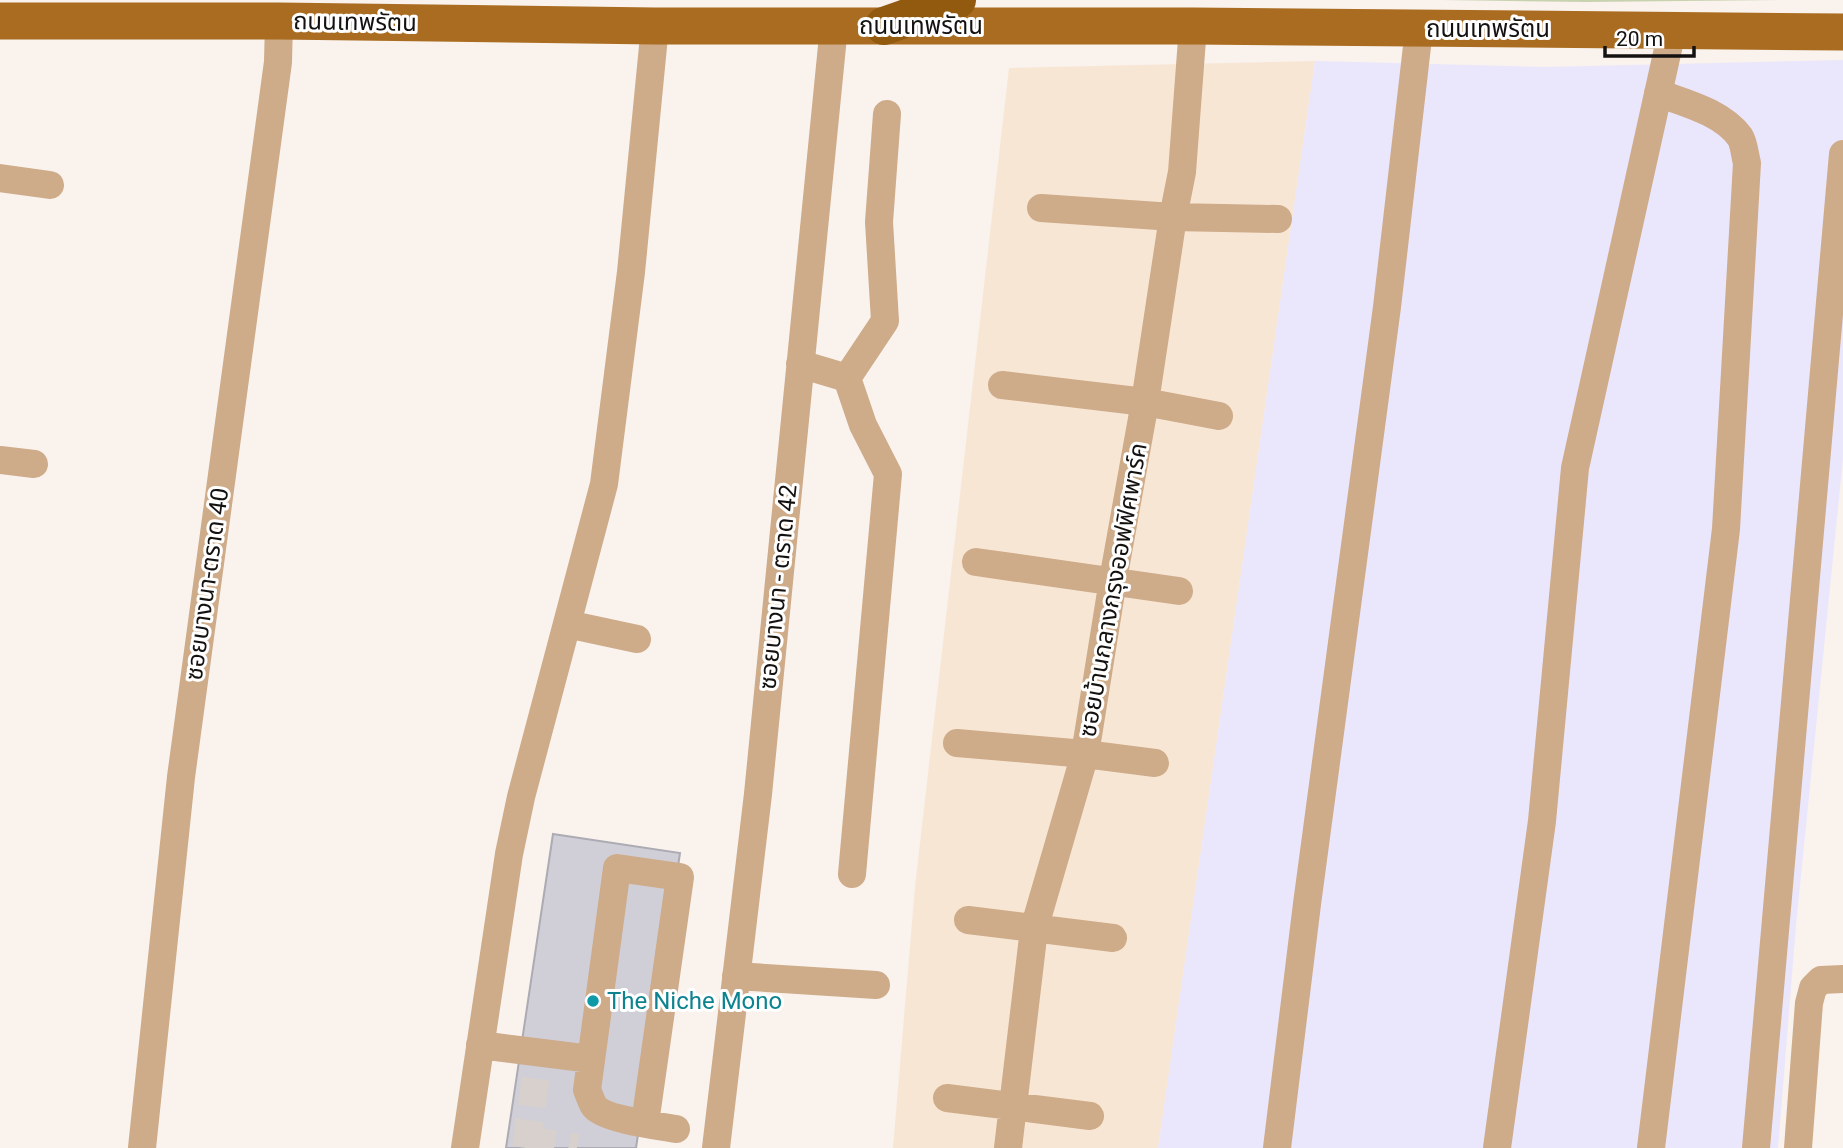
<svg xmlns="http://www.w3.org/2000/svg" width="1843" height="1148" viewBox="0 0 1843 1148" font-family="Roboto,'Noto Sans Thai',sans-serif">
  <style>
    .commercial { fill: #f8e6d5 }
    .industrial { fill: #eae6fc }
    .green { fill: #c8d2ae }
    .building { fill: #d0cfd7; stroke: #acabb3; stroke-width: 2 }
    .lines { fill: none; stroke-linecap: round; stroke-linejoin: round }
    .minor-tunnel { stroke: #d7d0cc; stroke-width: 28; stroke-dasharray: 28 14; stroke-linecap: butt }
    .minor { stroke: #ceab89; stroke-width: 28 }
    .major { stroke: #aa6c20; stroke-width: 37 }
    .highway { stroke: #925a0e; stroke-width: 38 }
    .culture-dot { fill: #0f9aa8; stroke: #fff; stroke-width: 2.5 }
    .labels { text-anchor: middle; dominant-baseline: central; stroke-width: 6; stroke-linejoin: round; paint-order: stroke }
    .street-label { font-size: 24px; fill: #141210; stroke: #fff }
    .culture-label { font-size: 24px; fill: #0d838f; stroke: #fff; text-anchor: start }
  </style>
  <rect width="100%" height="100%" fill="#f9f2ed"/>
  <path class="commercial" d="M 1315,61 L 1158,1148 L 893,1148 L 915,887 L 1009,68 Z"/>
  <path class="industrial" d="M 1843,60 L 1843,458 L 1796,925 L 1778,1148 L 1158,1148 L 1315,61 L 1547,67 Z"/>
  <path class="green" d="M 1443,0 L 1780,0 L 1586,2 Z"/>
  <path class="building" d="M 553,834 L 680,853 L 636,1148 L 506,1148 Z"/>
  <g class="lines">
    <path class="minor-tunnel" d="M 527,1140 L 577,1148
      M 526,1148 L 539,1053"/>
    <path class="minor" d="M 0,178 L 50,185
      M 1041,208 L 1173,217 L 1278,219
      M 800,364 L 847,378 L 863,425 L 888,474 L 852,874
      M 847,378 L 885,321 L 879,222 L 887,114
      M 1002,385 L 1145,402 L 1219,416
      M 0,460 L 34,464
      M 976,562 L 1179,591
      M 567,624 L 637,639
      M 957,743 L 1085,754 L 1155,763
      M 968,920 L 1113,938
      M 736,976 L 876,985
      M 480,1045 L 591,1059
      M 947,1098 L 1090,1116
      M 645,1123 L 680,877 L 617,868 L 587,1090 C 589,1094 591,1101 594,1106 C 603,1119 659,1126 676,1129
      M 142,1148 L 181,777 L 278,62 L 279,21
      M 465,1148 L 509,854 L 521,797 L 604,484 L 631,272 L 655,26
      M 716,1148 L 758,794 L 834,26
      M 1008,1148 L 1034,929 L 1085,754 L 1113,580 L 1145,402 L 1173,217 L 1182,172 L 1193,26
      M 1277,1148 L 1307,904 L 1387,307 L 1419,29
      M 1497,1148 L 1542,821 L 1575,468 L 1672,31
      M 1651,1148 L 1726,529 L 1747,163 C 1745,156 1744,143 1740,137 C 1722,112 1685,103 1658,93
      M 1756,1148 L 1843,154
      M 1798,1148 L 1809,1003 L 1813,988 L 1821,980 L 1843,979"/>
    <path class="major" d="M 0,21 L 279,21 L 655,26 L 1193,26 L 1843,32"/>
    <path class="highway" d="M 884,26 L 957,0"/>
  </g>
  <circle class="culture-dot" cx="593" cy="1001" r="7"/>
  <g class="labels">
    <g class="street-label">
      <text transform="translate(355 22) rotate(1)">ถนนเทพรัตน</text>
      <text x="921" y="26">ถนนเทพรัตน</text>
      <text x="1488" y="29">ถนนเทพรัตน</text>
      <text transform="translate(207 584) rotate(-82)">ซอยบางนา-ตราด 40</text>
      <text transform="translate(778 587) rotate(-84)">ซอยบางนา - ตราด 42</text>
      <text transform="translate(1113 590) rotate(-80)">ซอยบ้านกลางกรุงออฟฟิศพาร์ค</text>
    </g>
    <g class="culture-label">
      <text x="607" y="1001">The Niche Mono</text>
    </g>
  </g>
  <path d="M1605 46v10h89v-10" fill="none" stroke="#141210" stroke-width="3.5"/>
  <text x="1616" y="46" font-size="21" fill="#141210" stroke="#ffffff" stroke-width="5" paint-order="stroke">20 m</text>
</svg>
